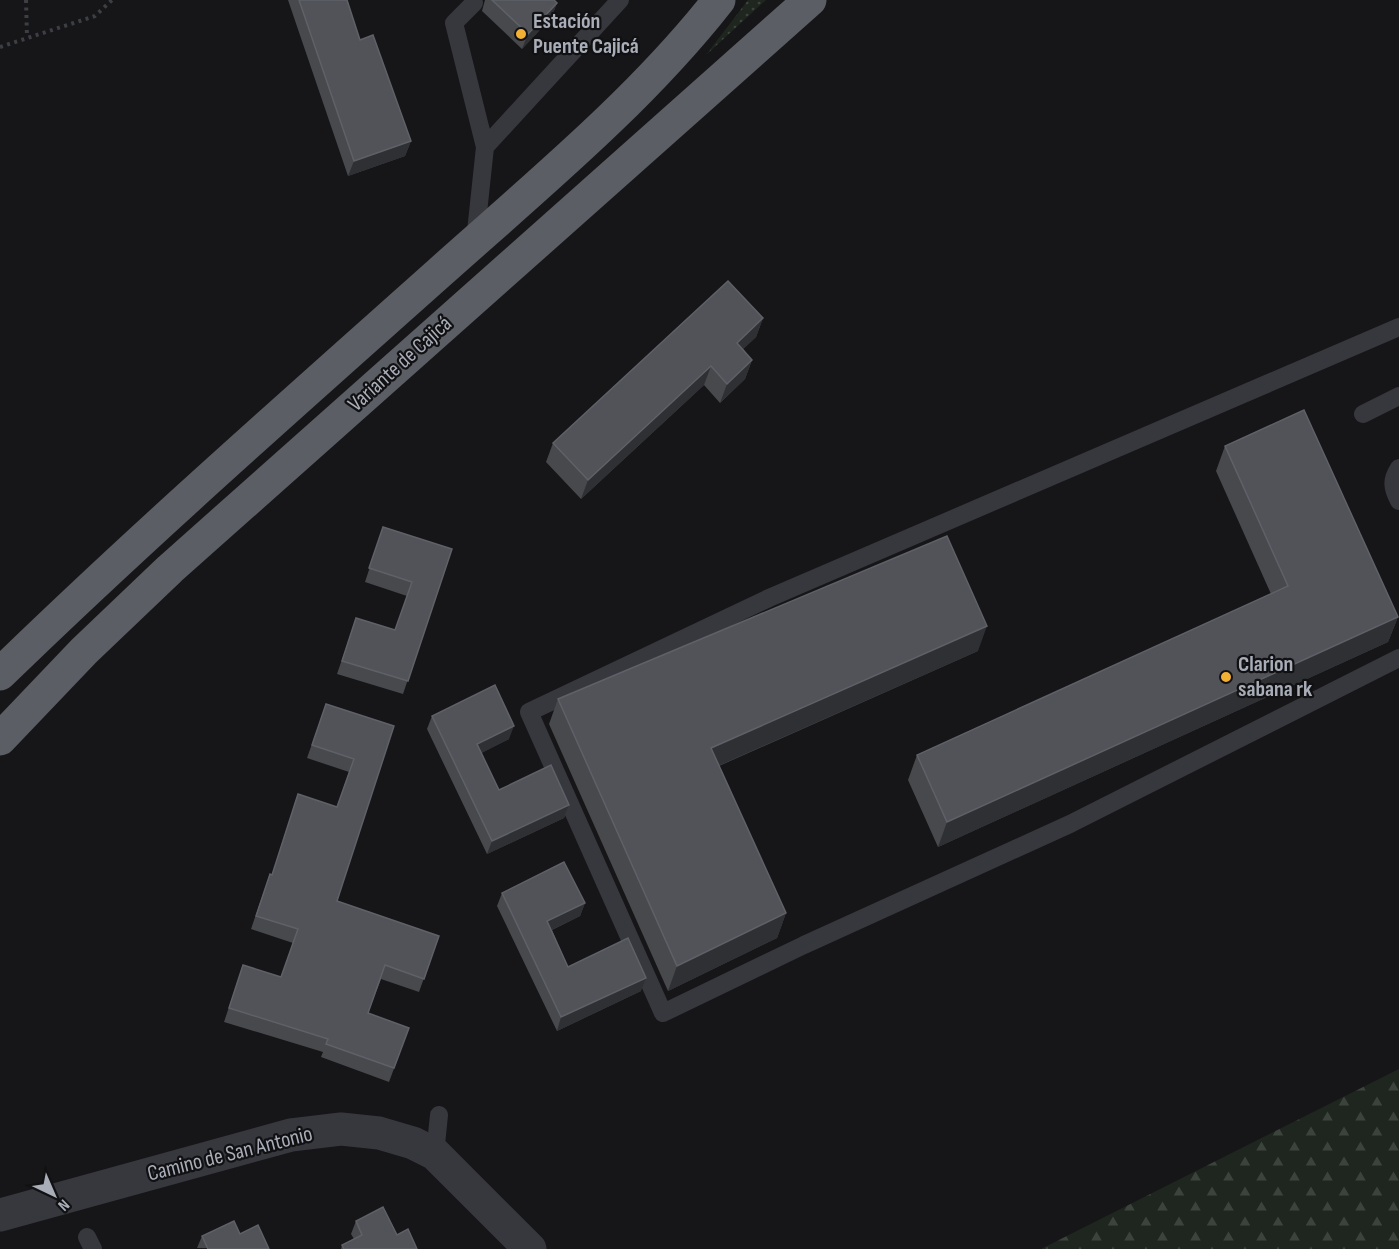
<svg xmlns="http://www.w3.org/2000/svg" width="1399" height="1249" viewBox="0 0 1399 1249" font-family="'Sofia Sans Condensed',sans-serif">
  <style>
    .grass { fill: url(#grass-dots) }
    .forest { fill: url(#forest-firs) }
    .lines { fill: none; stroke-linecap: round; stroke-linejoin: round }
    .path { stroke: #3d3f44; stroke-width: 4; stroke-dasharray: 3 4.5; stroke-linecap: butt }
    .service { stroke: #37383d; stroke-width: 18 }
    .minor { stroke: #37383d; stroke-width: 33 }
    .trunk { stroke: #5b5e65; stroke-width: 33 }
    .wall { fill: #47494d }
    .shaded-wall { fill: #2f3033 }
    .building { fill: #525359; stroke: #5f6168; stroke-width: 1.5 }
    .poi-dot { fill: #f2b134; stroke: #111113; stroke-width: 2 }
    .labels { text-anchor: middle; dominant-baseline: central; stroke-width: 4.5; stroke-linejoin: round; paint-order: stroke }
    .poi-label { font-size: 22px; font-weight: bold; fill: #a8adb8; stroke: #111113; text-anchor: start }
    .street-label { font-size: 22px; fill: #a8adb8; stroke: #111113 }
  </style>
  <defs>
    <pattern id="grass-dots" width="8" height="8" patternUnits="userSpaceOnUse" patternTransform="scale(1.5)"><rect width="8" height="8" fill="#1e261f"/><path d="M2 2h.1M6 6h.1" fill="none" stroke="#3c433d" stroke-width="1.8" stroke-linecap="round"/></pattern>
    <pattern id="forest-firs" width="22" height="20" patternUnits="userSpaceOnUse" patternTransform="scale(1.5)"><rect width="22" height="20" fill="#1e261f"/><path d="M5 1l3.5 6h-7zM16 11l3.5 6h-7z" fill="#3c433d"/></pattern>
  </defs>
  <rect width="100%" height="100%" fill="#161618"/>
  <path class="grass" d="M 748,0 L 766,0 L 706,55 Z"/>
  <path class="forest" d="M 1399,1069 L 1399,1249 L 1041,1249 Z"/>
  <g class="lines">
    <path class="path" d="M 26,0 L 27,37
      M 0,47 L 95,16 L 112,0"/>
    <path class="service" d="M 474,3 L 454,23 L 485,147
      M 475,241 L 485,147 L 620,0
      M 1399,327 L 769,598 L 529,712 L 663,1013 L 804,945 L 1070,824 L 1399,658
      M 1363,414 L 1399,396
      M 1399,468 C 1391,480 1392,488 1399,501
      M 435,1154 L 439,1115
      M 87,1237 L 93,1249"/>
    <path class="minor" d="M 0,1215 L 291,1135 L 341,1129 L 379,1133 L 413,1143 L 435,1154 L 530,1249"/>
    <path class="trunk" d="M 0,674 C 142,536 291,405 439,273 C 534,188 640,101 719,0
      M 0,739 L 84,651 L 170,569 L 810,0"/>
  </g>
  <path class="wall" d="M 288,0 L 347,0 L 360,40 L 411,141 L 405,156 L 348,176 Z
    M 485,0 L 554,0 L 557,3 L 551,18 L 522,49 L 482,11 Z
    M 763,318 L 756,337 L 743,349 L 752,360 L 745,379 L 720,403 L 704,385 L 581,499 L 546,462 L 553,443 Z
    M 1225,446 L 1398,617 L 1388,642 L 938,847 L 908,780 L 917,755 L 1271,594 L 1216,471 Z
    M 383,527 L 452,549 L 403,694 L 337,674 L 356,618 L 395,630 L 407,596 L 365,582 Z
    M 978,651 L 719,766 L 786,913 L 777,938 L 668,991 L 549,724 L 558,699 Z
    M 326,704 L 394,726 L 337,901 L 439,936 L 419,992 L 381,979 L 368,1013 L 409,1028 L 389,1082 L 321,1057 L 323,1052 L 224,1022 L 243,965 L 281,977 L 293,943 L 251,929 L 265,888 L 272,875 L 298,794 L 337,807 L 349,772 L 307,758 Z
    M 432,716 L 509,739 L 481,753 L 499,790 L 569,805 L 564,818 L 487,854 L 427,729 Z
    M 502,893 L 585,903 L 580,916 L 552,930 L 568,967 L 641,991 L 557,1031 L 497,906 Z
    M 356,1221 L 397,1235 L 417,1249 L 341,1249 L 342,1245 L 354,1239 L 351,1234 Z
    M 240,1234 L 269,1249 L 197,1248 L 202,1236 Z"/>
  <path class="shaded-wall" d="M 557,3 L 551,18 L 522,49 L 528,34 Z
    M 411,141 L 405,156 L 348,176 L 354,161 Z
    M 763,318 L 756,337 L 730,362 L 737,343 Z
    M 752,360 L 745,379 L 720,403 L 727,384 Z
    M 711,366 L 704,385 L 581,499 L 588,480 Z
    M 1398,617 L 1388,642 L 938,847 L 947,822 Z
    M 987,626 L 978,651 L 702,773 L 711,748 Z
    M 514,726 L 509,739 L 472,758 L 477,744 Z
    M 569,805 L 564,818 L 487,854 L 492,841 Z
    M 585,903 L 580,916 L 543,934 L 547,921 Z
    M 786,913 L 777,938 L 668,991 L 677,966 Z
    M 646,978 L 641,991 L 557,1031 L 561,1017 Z"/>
  <path class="building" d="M 299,0 L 347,0 L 360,40 L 373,35 L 411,141 L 354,161 Z
    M 492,0 L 554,0 L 557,3 L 528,34 Z
    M 728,281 L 763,318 L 737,343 L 752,360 L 727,384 L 711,366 L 588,480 L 553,443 Z
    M 1304,410 L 1398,617 L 947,822 L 917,755 L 1288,586 L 1225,446 Z
    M 383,527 L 452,549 L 408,681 L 342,661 L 356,618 L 395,630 L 412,582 L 369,568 Z
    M 947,536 L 987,626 L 711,748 L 786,913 L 677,966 L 558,699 Z
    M 495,685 L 514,726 L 477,744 L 499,790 L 551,765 L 569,805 L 492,841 L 432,716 Z
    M 326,704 L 394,726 L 337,901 L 439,936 L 424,979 L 385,965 L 368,1013 L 409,1028 L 394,1068 L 326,1044 L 328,1039 L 229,1008 L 243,965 L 281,977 L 298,929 L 256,916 L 270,874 L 272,875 L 298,794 L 337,807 L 354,759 L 312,745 Z
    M 564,862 L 585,903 L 547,921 L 568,967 L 628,938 L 646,978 L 561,1017 L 502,893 Z
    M 383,1207 L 397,1235 L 408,1229 L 417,1249 L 344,1249 L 342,1245 L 362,1235 L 356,1221 Z
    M 234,1221 L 240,1234 L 258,1225 L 269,1249 L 208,1249 L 202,1236 Z"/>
  <g class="poi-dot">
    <circle cx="521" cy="34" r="6"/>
    <circle cx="1226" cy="677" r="6"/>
  </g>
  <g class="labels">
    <g class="poi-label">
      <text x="533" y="21">Estación<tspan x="533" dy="25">Puente Cajicá</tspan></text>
      <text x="1238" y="664">Clarion<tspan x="1238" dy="25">sabana rk</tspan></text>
    </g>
    <g class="street-label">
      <text transform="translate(400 364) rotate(-42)">Variante de Cajicá</text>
      <text transform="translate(230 1154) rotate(-14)">Camino de San Antonio</text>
    </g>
  </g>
  <g transform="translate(54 1195) rotate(136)" stroke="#111113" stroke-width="4.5" paint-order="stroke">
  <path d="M0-4.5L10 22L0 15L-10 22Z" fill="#a8adb8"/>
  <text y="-9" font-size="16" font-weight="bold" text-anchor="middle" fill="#a8adb8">N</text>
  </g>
</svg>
